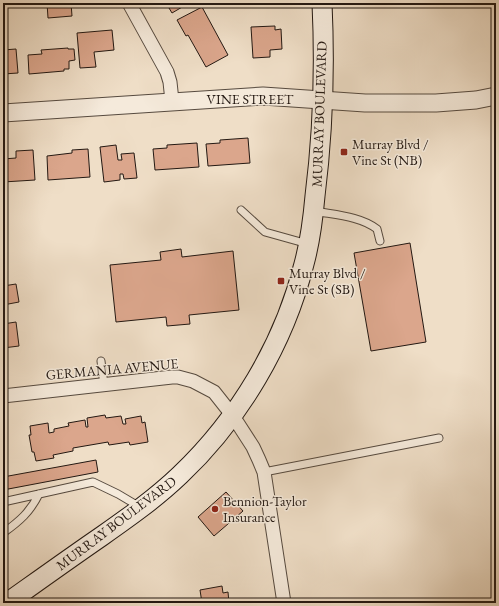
<svg xmlns="http://www.w3.org/2000/svg" width="499" height="606" viewBox="0 0 499 606" font-family="'EB Garamond',serif">
  <style>
    .building { fill: #dba68c; stroke: #231812 }
    .lines { fill: none; stroke-linecap: round; stroke-linejoin: round }
    .service-casing { stroke: #564a3f; stroke-width: 9 }
    .minor-casing { stroke: #564a3f; stroke-width: 15 }
    .tertiary-casing { stroke: #564a3f; stroke-width: 19 }
    .secondary-casing { stroke: #231812; stroke-width: 21 }
    .service { stroke: #f5eadb; stroke-width: 7 }
    .minor { stroke: #f5eadb; stroke-width: 13 }
    .tertiary { stroke: #f5eadb; stroke-width: 17 }
    .secondary { stroke: #f5eadb; stroke-width: 19 }
    .poi-dot { fill: #8f2418; stroke: #f5eadb; stroke-width: 1.5 }
    .labels { text-anchor: middle; dominant-baseline: central; stroke-width: 3; stroke-linejoin: round; paint-order: stroke }
    .street-label { font-size: 14px; fill: #231812; stroke: #f5eadb }
    .poi-label { font-size: 14px; fill: #231812; stroke: #f5eadb; text-anchor: start }
  </style>
  <rect width="100%" height="100%" fill="#efdec7"/>
  <filter id="stains"><feTurbulence type="fractalNoise" baseFrequency=".005" numOctaves="4"/><feColorMatrix values="0 0 0 0 .2 0 0 0 0 .09 0 0 0 0 .02 0 0 0 .5 -.17"/></filter>
  <radialGradient id="worn" r=".72"><stop offset=".6" stop-color="#630" stop-opacity="0"/><stop offset="1" stop-color="#630" stop-opacity=".3"/></radialGradient>
  <path class="building" d="M 47,3 L 71,3 L 72,16 L 48,18 Z
    M 166,3 L 189,3 L 172,13 Z
    M 202,7 L 228,55 L 206,67 L 188,35 L 186,36 L 177,20 Z
    M 275,26 L 275,30 L 281,29 L 282,49 L 270,50 L 270,57 L 253,58 L 251,27 Z
    M 112,30 L 114,50 L 94,52 L 96,67 L 80,68 L 77,33 Z
    M 68,48 L 68,49 L 74,49 L 75,60 L 69,61 L 69,69 L 64,69 L 64,71 L 29,74 L 28,55 L 42,54 L 41,50 Z
    M 16,49 L 18,73 L 3,74 L 3,50 Z
    M 248,138 L 250,163 L 208,166 L 206,144 L 220,143 L 220,140 Z
    M 197,143 L 199,167 L 155,170 L 153,149 L 167,148 L 167,145 Z
    M 116,145 L 118,160 L 122,160 L 121,154 L 134,153 L 137,178 L 124,179 L 123,174 L 120,174 L 120,180 L 104,182 L 100,147 Z
    M 88,149 L 90,177 L 48,180 L 47,156 L 72,153 L 72,150 Z
    M 33,150 L 35,180 L 3,182 L 3,159 L 16,158 L 16,151 Z
    M 3,228 L 5,245 L 3,245 Z
    M 410,243 L 426,342 L 371,351 L 354,253 Z
    M 181,249 L 182,257 L 233,251 L 239,310 L 189,315 L 190,324 L 167,326 L 166,317 L 116,322 L 110,265 L 161,260 L 160,252 Z
    M 16,284 L 19,302 L 3,305 L 3,286 Z
    M 16,322 L 19,346 L 3,348 L 3,324 Z
    M 105,415 L 106,418 L 121,416 L 123,424 L 126,424 L 125,419 L 141,416 L 142,423 L 145,422 L 148,442 L 130,445 L 129,442 L 109,445 L 108,442 L 73,448 L 73,451 L 53,455 L 54,458 L 36,461 L 34,452 L 32,452 L 29,435 L 31,435 L 30,426 L 48,423 L 49,433 L 54,432 L 54,429 L 69,426 L 68,423 L 85,420 L 86,427 L 88,427 L 87,418 Z
    M 96,460 L 98,472 L 3,490 L 3,477 Z
    M 226,492 L 243,511 L 214,536 L 198,517 Z
    M 222,586 L 223,593 L 228,592 L 229,603 L 202,603 L 200,590 Z"/>
  <g class="lines">
    <g class="service-casing">
      <path id="service" d="M 241,210 L 265,232 L 308,244
        M 314,211 C 335,215 360,216 377,229 L 380,241
        M 101,361 L 104,385
        M 264,472 L 439,438
        M 3,502 L 93,482 L 118,494 L 140,507
        M 3,533 C 20,521 30,512 39,494"/>
    </g>
    <g class="minor-casing">
      <path id="minor" d="M 129,3 L 167,72 L 170,82 L 172,101
        M 3,396 L 172,377 L 178,377 L 193,381 L 214,392 L 233,416 L 253,447 L 259,460 L 264,472 L 284,603"/>
    </g>
    <g class="tertiary-casing">
      <path id="tertiary" d="M 3,113 L 263,96 L 365,103 L 436,103 L 476,100 L 496,96"/>
    </g>
    <g class="secondary-casing">
      <path id="secondary" d="M 7,603 C 38,581 70,558 102,536 C 129,517 156,498 180,475 C 239,419 284,344 304,264 C 310,242 313,219 315,196 C 323,132 325,67 322,3"/>
    </g>
    <use href="#service" class="service"/>
    <use href="#minor" class="minor"/>
    <use href="#tertiary" class="tertiary"/>
    <use href="#secondary" class="secondary"/>
  </g>
  <g class="poi-dot">
    <rect x="340" y="148" width="8" height="8" rx="2"/>
    <rect x="277" y="277" width="8" height="8" rx="2"/>
    <circle cx="215" cy="509" r="4"/>
  </g>
  <g class="labels">
    <g class="street-label">
      <text x="250" y="99">VINE STREET</text>
      <text transform="translate(319 114) rotate(-88)">MURRAY BOULEVARD</text>
      <text transform="translate(112 369) rotate(-5)">GERMANIA AVENUE</text>
      <text transform="translate(116 523) rotate(-37)">MURRAY BOULEVARD</text>
    </g>
    <g class="poi-label">
      <text x="352" y="144">Murray Blvd /<tspan x="352" dy="16">Vine St (NB)</tspan></text>
      <text x="289" y="273">Murray Blvd /<tspan x="289" dy="16">Vine St (SB)</tspan></text>
      <text x="223" y="501">Bennion-Taylor<tspan x="223" dy="16">Insurance</tspan></text>
    </g>
  </g>
  <rect width="499" height="606" fill="none" stroke="#efdec7" stroke-width="16"/>
  <rect x="4" y="4" width="491" height="598" fill="none" stroke="#231812" stroke-width="2"/>
  <rect x="8" y="8" width="483" height="590" fill="none" stroke="#231812"/>
  <rect width="100%" height="100%" filter="url(#stains)"/>
  <rect width="100%" height="100%" fill="url(#worn)"/>
</svg>
